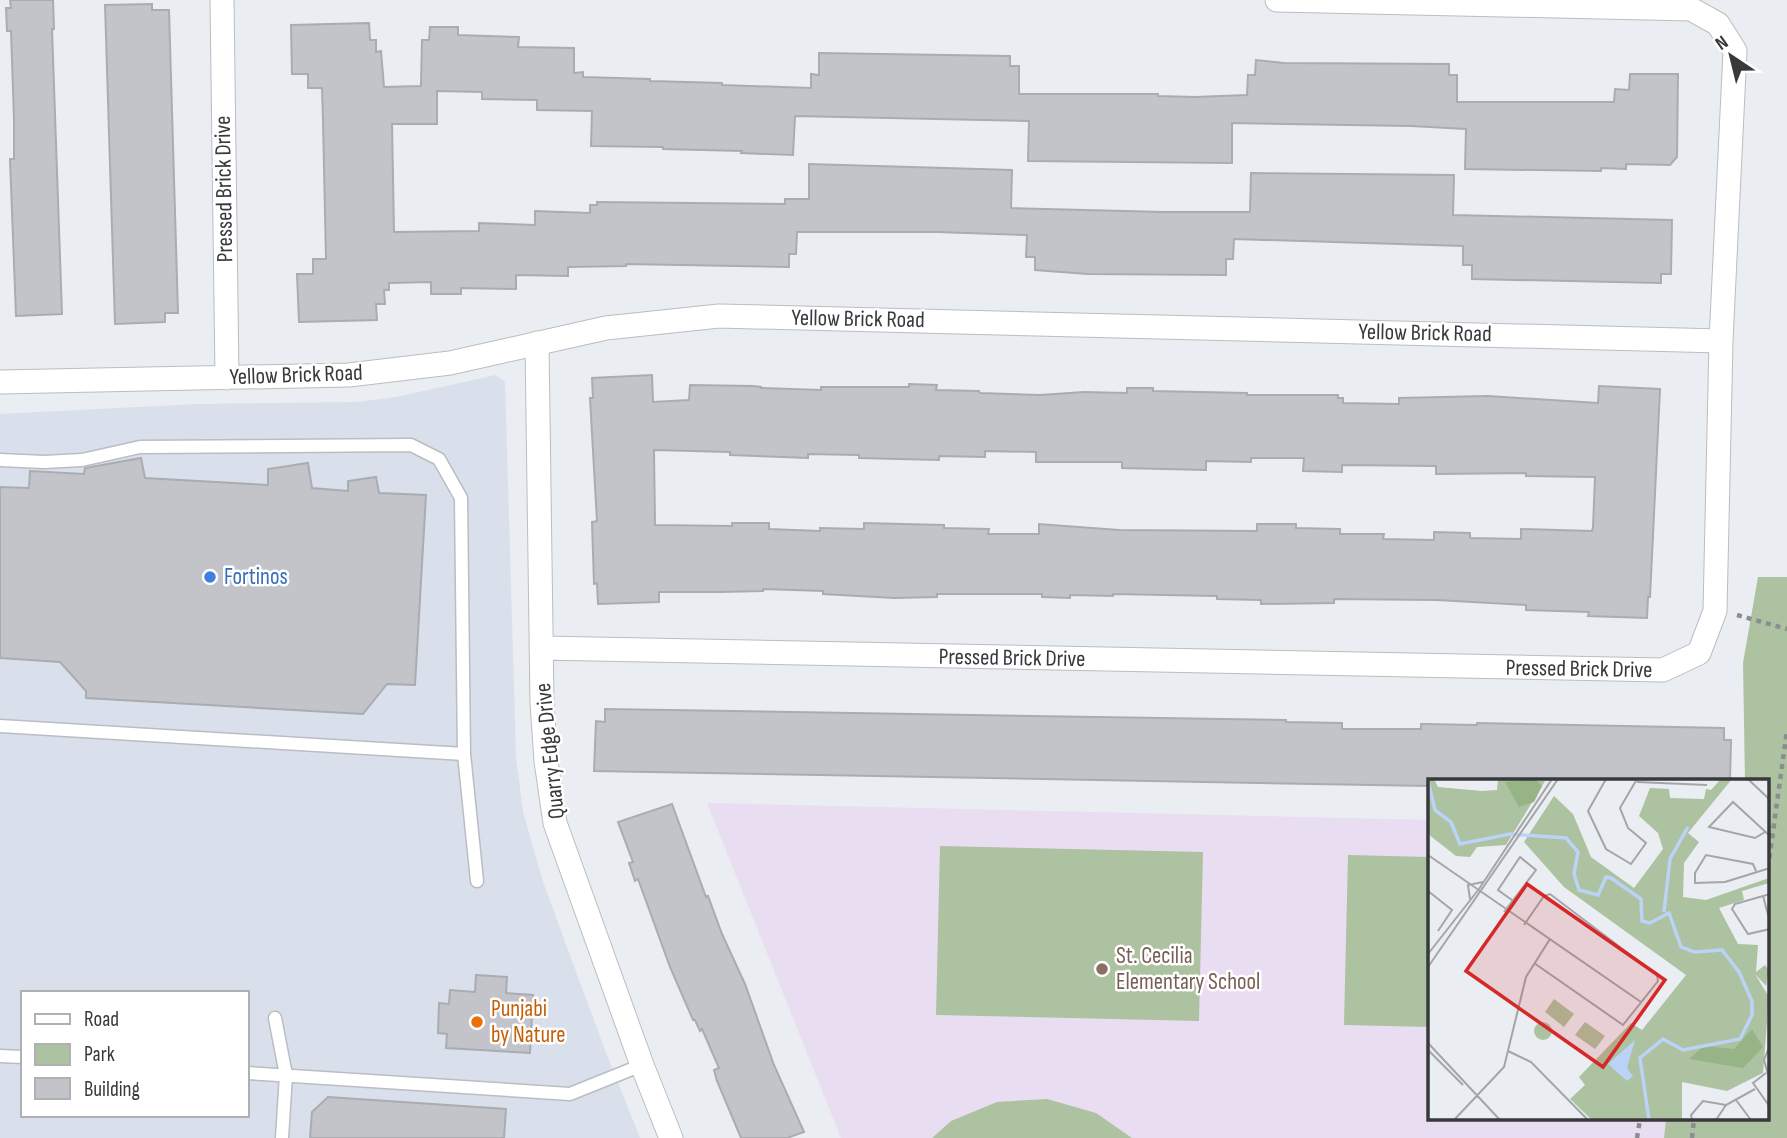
<svg xmlns="http://www.w3.org/2000/svg" width="1787" height="1138" viewBox="0 0 1787 1138" font-family="'Sofia Sans Condensed',sans-serif">
  <style>
    .built { fill: #d9e0eb; fill-rule: evenodd }
    .education { fill: #e9ddf2 }
    .green { fill: #acc2a0 }
    .building { fill: #c2c4c9; stroke: #a9acb0; stroke-width: 2; fill-rule: evenodd }
    .lines { fill: none; stroke-linecap: round; stroke-linejoin: round }
    .service-casing { stroke: #babdc1; stroke-width: 15 }
    .minor-casing { stroke: #babdc1; stroke-width: 25 }
    .path { stroke: #8b8d90; stroke-width: 4.5; stroke-dasharray: 5 5; stroke-linecap: butt }
    .service { stroke: #fff; stroke-width: 12 }
    .minor { stroke: #fff; stroke-width: 23 }
    .shop-dot { fill: #3f7fe0; stroke: #fff; stroke-width: 2.5 }
    .education-dot { fill: #8d6e63; stroke: #fff; stroke-width: 2.5 }
    .food-dot { fill: #e8710a; stroke: #fff; stroke-width: 2.5 }
    .labels { text-anchor: middle; dominant-baseline: central; stroke-width: 5; stroke-linejoin: round; paint-order: stroke }
    .street-label { font-size: 23px; fill: #38393b; stroke: #fff }
    .shop-label { font-size: 23px; fill: #366cbe; stroke: #fff; text-anchor: start }
    .education-label { font-size: 23px; fill: #785e54; stroke: #fff; text-anchor: start }
    .food-label { font-size: 23px; fill: #c56008; stroke: #fff; text-anchor: start }
    .inset-river { fill: none; stroke: #bcd3f8; stroke-width: 3.5 }
    .inset-road { fill: none; stroke: #a3a5a8; stroke-width: 2 }
    .view { fill: #d62828; fill-opacity: 0.15; stroke: #d62828; stroke-width: 3.5 }
    .inset-edge { fill: none; stroke: #38393b; stroke-width: 3.5 }
  </style>
  <rect width="100%" height="100%" fill="#eaedf1"/>
  <path class="built" d="M 496,375 L 505,382 L 516,756 L 523,812 L 543,882 L 605,1050 L 640,1138 L 0,1138 L 0,414 L 197,404 L 357,402 L 396,397 ZM 23,993 L 247,993 L 247,1115 L 23,1115 Z"/>
  <path class="education" d="M 707,803 L 1430,820 L 1430,1119 L 1666,1119 L 1664,1138 L 841,1138 Z"/>
  <path class="green" d="M 1758,577 L 1787,577 L 1787,1138 L 1664,1138 L 1666,1119 L 1768,1119 L 1768,781 L 1745,781 L 1743,663 Z
    M 940,846 L 1203,852 L 1199,1021 L 936,1015 Z
    M 1348,855 L 1430,857 L 1430,1027 L 1344,1025 Z
    M 1047,1099 L 1096,1113 L 1132,1138 L 932,1138 L 951,1121 L 997,1102 Z"/>
  <path class="building" d="M 10,0 L 53,0 L 54,29 L 52,29 L 62,314 L 16,316 L 10,159 L 14,159 L 14,119 L 11,31 L 7,31 L 6,8 L 11,8 Z
    M 152,4 L 152,10 L 169,10 L 178,313 L 165,313 L 165,322 L 115,324 L 105,5 Z
    M 369,23 L 370,40 L 376,40 L 376,52 L 381,51 L 384,87 L 421,86 L 422,40 L 429,40 L 430,27 L 458,27 L 458,35 L 519,37 L 518,47 L 574,48 L 574,73 L 583,72 L 583,77 L 650,79 L 650,81 L 722,83 L 722,85 L 811,88 L 811,74 L 819,75 L 819,53 L 1010,56 L 1010,66 L 1019,66 L 1019,94 L 1158,94 L 1158,96 L 1195,97 L 1247,95 L 1248,75 L 1255,75 L 1256,60 L 1284,63 L 1449,64 L 1449,75 L 1457,75 L 1457,102 L 1614,102 L 1615,89 L 1629,90 L 1630,74 L 1678,74 L 1677,157 L 1670,165 L 1626,164 L 1626,169 L 1601,168 L 1601,171 L 1465,169 L 1466,129 L 1411,126 L 1232,123 L 1232,163 L 1028,161 L 1029,121 L 795,116 L 793,155 L 741,153 L 742,151 L 663,149 L 663,147 L 591,146 L 592,111 L 537,110 L 537,100 L 482,99 L 482,92 L 437,91 L 437,124 L 392,124 L 394,232 L 479,231 L 479,223 L 535,225 L 535,211 L 590,213 L 590,205 L 597,205 L 597,202 L 785,204 L 785,199 L 809,199 L 809,164 L 1012,170 L 1011,208 L 1164,212 L 1250,212 L 1251,173 L 1454,175 L 1453,215 L 1672,220 L 1671,274 L 1661,274 L 1661,283 L 1472,279 L 1472,265 L 1463,265 L 1463,246 L 1234,239 L 1233,259 L 1226,259 L 1226,275 L 1088,274 L 1035,270 L 1035,257 L 1026,257 L 1027,235 L 937,232 L 797,232 L 796,254 L 789,254 L 789,267 L 626,264 L 626,266 L 568,267 L 568,276 L 516,275 L 516,289 L 461,288 L 461,294 L 431,294 L 431,282 L 389,283 L 389,290 L 384,290 L 385,304 L 376,304 L 377,320 L 299,322 L 297,274 L 313,274 L 313,259 L 326,259 L 323,120 L 322,88 L 308,88 L 308,74 L 292,74 L 291,25 Z
    M 652,375 L 653,402 L 689,400 L 690,385 L 753,386 L 761,387 L 761,388 L 821,390 L 821,387 L 909,387 L 909,384 L 937,385 L 936,390 L 979,391 L 980,393 L 1040,395 L 1084,392 L 1127,393 L 1127,388 L 1153,388 L 1153,391 L 1247,393 L 1247,395 L 1338,395 L 1338,398 L 1343,398 L 1343,403 L 1399,404 L 1399,398 L 1488,396 L 1598,403 L 1599,386 L 1660,389 L 1650,597 L 1648,597 L 1647,618 L 1588,616 L 1589,612 L 1526,610 L 1526,605 L 1437,600 L 1334,599 L 1334,603 L 1261,604 L 1261,600 L 1217,599 L 1217,596 L 1113,594 L 1113,596 L 1070,595 L 1070,598 L 1042,597 L 1042,594 L 937,594 L 937,597 L 894,598 L 823,594 L 823,591 L 763,589 L 763,591 L 720,592 L 659,592 L 659,602 L 598,604 L 597,583 L 594,584 L 592,522 L 597,521 L 590,398 L 593,398 L 592,378 ZM 654,450 L 730,452 L 730,455 L 808,458 L 808,454 L 859,455 L 859,458 L 939,460 L 939,456 L 985,457 L 985,451 L 1036,452 L 1036,462 L 1122,462 L 1122,468 L 1206,470 L 1206,461 L 1251,462 L 1251,458 L 1304,458 L 1303,471 L 1342,472 L 1342,465 L 1436,466 L 1436,474 L 1526,473 L 1526,476 L 1595,477 L 1593,527 L 1592,531 L 1521,529 L 1521,539 L 1470,538 L 1470,533 L 1434,532 L 1434,540 L 1383,539 L 1384,534 L 1340,534 L 1340,529 L 1296,528 L 1296,524 L 1257,524 L 1257,531 L 1119,530 L 1039,524 L 1039,534 L 988,534 L 989,529 L 944,528 L 944,525 L 864,523 L 864,529 L 820,528 L 820,531 L 769,529 L 769,523 L 732,523 L 732,526 L 655,525 Z
    M 141,458 L 145,478 L 268,485 L 268,469 L 308,463 L 312,488 L 348,491 L 348,481 L 376,477 L 379,493 L 426,495 L 415,685 L 387,684 L 363,714 L 86,698 L 86,691 L 60,662 L 0,658 L 0,487 L 29,488 L 30,471 L 84,474 L 85,468 Z
    M 605,709 L 1286,720 L 1286,722 L 1342,723 L 1342,729 L 1421,729 L 1421,724 L 1425,724 L 1477,725 L 1477,723 L 1724,728 L 1724,740 L 1731,740 L 1730,781 L 1430,781 L 1430,786 L 594,771 L 596,721 L 605,722 Z
    M 672,804 L 706,897 L 708,896 L 722,934 L 745,984 L 774,1065 L 804,1132 L 787,1138 L 741,1138 L 717,1081 L 714,1070 L 719,1068 L 702,1029 L 700,1031 L 695,1020 L 693,1020 L 670,967 L 638,879 L 635,881 L 629,863 L 633,862 L 618,822 Z
    M 476,975 L 507,977 L 506,993 L 533,995 L 530,1053 L 446,1048 L 447,1034 L 438,1033 L 439,1003 L 449,1004 L 450,990 L 475,992 Z
    M 328,1097 L 506,1109 L 504,1138 L 310,1138 L 312,1112 Z"/>
  <g class="lines">
    <g class="service-casing">
      <path id="service" d="M 0,460 L 44,462 L 82,460 L 140,447 L 411,445 L 439,459 L 461,498 L 464,754
        M 0,726 L 464,754 L 477,881
        M 275,1018 L 286,1075 L 282,1138
        M 0,1056 L 23,1057
        M 247,1073 L 570,1094 L 642,1065"/>
    </g>
    <g class="minor-casing">
      <path id="minor" d="M 222,0 L 227,378
        M 537,343 L 542,703 L 546,761 L 555,823 L 642,1065 L 671,1138
        M 0,382 L 349,375 L 450,363 L 606,328 L 719,316 L 1721,341
        M 541,648 L 1663,670 L 1699,653 L 1715,611 L 1721,341 L 1735,51 L 1718,24 L 1691,9 L 1277,0"/>
    </g>
    <path class="path" d="M 1737,615 L 1787,629
      M 1768,868 L 1787,730
      M 1637,1138 L 1640,1119
      M 1692,1138 L 1694,1119"/>
    <use href="#service" class="service"/>
    <use href="#minor" class="minor"/>
  </g>
  <circle class="shop-dot" cx="210" cy="577" r="7"/>
  <circle class="education-dot" cx="1102" cy="969" r="7"/>
  <circle class="food-dot" cx="477" cy="1022" r="7"/>
  <g class="labels">
    <g class="street-label">
      <text transform="translate(224 189) rotate(-91)">Pressed Brick Drive</text>
      <text transform="translate(858 319) rotate(1)">Yellow Brick Road</text>
      <text transform="translate(1425 333) rotate(1)">Yellow Brick Road</text>
      <text transform="translate(296 375) rotate(-2)">Yellow Brick Road</text>
      <text transform="translate(1012 658) rotate(1)">Pressed Brick Drive</text>
      <text transform="translate(1579 669) rotate(1)">Pressed Brick Drive</text>
      <text transform="translate(550 751) rotate(-96)">Quarry Edge Drive</text>
    </g>
    <g class="shop-label">
      <text x="224" y="577">Fortinos</text>
    </g>
    <g class="education-label">
      <text x="1116" y="956">St. Cecilia<tspan x="1116" dy="26">Elementary School</tspan></text>
    </g>
    <g class="food-label">
      <text x="491" y="1009">Punjabi<tspan x="491" dy="26">by Nature</tspan></text>
    </g>
  </g>
  <g transform="translate(1428 779)">
    <rect width="341" height="341" fill="#eaedf1"/>
    <path d="M 0,0 L 6,0 L 10,8 L 54,12 L 69,11 L 70,0 L 117,2 L 78,66 L 49,68 L 42,78 L 28,77 L 0,55 ZM 293,0 L 304,0 L 260,54 L 271,63 L 256,84 L 255,118 L 278,121 L 341,99 L 341,104 L 314,112 L 316,121 L 291,129 L 310,165 L 330,166 L 328,193 L 337,186 L 341,191 L 338,207 L 327,195 L 341,218 L 335,294 L 299,312 L 254,303 L 254,341 L 164,341 L 142,320 L 157,306 L 151,298 L 203,244 L 214,251 L 258,196 L 136,108 L 96,63 L 126,17 L 145,35 L 163,78 L 206,109 L 235,70 L 230,54 L 211,37 L 222,9 L 241,10 L 242,19 L 276,20 L 278,10 L 283,11 ZM 126,220 L 146,235 L 136,248 L 117,233 ZM106 252a9 9 0 1 1 18 0a9 9 0 1 1-18 0ZM 157,243 L 177,257 L 167,270 L 147,256 Z" fill="#acc2a0"/>
    <path d="M 107,0 L 114,7 L 106,23 L 91,28 L 77,3 ZM 324,250 L 335,268 L 315,289 L 261,280 L 276,267 L 306,270 Z" fill="#97b486"/>
    <path d="M 207,261 L 199,289 L 205,297 L 199,302 L 180,285 Z" fill="#bcd3f8"/>
    <path class="inset-river" d="M 0,2 L 7,31 L 23,43 L 32,65 L 82,55 L 138,59 L 150,73 L 146,95 L 151,111 L 170,116 L 178,98 L 183,99 L 213,120 L 214,142 L 222,144 L 241,134 L 253,168 L 266,173 L 294,171 L 311,193 L 324,222 L 324,236 L 312,260 L 255,271 L 235,260 L 212,279 L 221,341M 236,133 L 242,80 L 260,48"/>
    <path class="inset-road" d="M 178,0 L 160,32 L 178,70 L 203,85 L 218,64 L 200,49 L 192,29 L 209,0M 320,0 L 342,21M 209,3 L 279,6M 337,53 L 327,59 L 281,48 L 305,23 L 342,57M 0,76 L 213,223M 328,92 L 325,85 L 278,76 L 267,94 L 267,104 L 297,103 L 342,89M 0,112 L 24,131 L 10,152M 342,115 L 307,125 L 304,130 L 320,155 L 342,150M 335,117 L 342,143M 42,120 L 40,106 L 55,103M 76,133 L 108,91 L 92,78 L 70,111 L 84,121M 96,146 L 116,117 L 122,115 L 229,196 L 230,202 L 195,246 L 106,184M 0,175 L 51,110 L 124,0M 0,188 L 130,0M 0,264 L 72,341M 342,266 L 336,281 L 342,302M 0,271 L 35,306M 80,272 L 103,283 L 160,341M 338,294 L 325,304 L 342,328M 308,321 L 323,341M 26,341 L 76,288 L 98,198 L 122,160M 264,341 L 263,336 L 275,322 L 298,326M 288,341 L 298,326 L 327,310"/>
    <path class="view" d="M 99,105 L 237,201 L 175,288 L 38,192 Z"/>
    <rect width="341" height="341" class="inset-edge"/>
  </g>
  <rect x="21" y="991" width="228" height="126" fill="#ffffff" stroke="#afb0b1" stroke-width="2"/>
  <rect x="35" y="1014" width="35" height="10" fill="#ffffff" stroke="#afb0b1" stroke-width="2"/>
  <text x="84" y="1026" font-size="21" fill="#38393b">Road</text>
  <rect x="35" y="1044" width="35" height="21" fill="#acc2a0" stroke="#afb0b1" stroke-width="2"/>
  <text x="84" y="1061" font-size="21" fill="#38393b">Park</text>
  <rect x="35" y="1078" width="35" height="21" fill="#c2c4c9" stroke="#afb0b1" stroke-width="2"/>
  <text x="84" y="1096" font-size="21" fill="#38393b">Building</text>
  <g transform="translate(1731 56) rotate(325)" stroke="#ffffff" stroke-width="5" paint-order="stroke">
  <path d="M0-5L12 26L0 18L-12 26Z" fill="#38393b"/>
  <text y="-10" font-size="19" font-weight="bold" text-anchor="middle" fill="#38393b">N</text>
  </g>
</svg>
